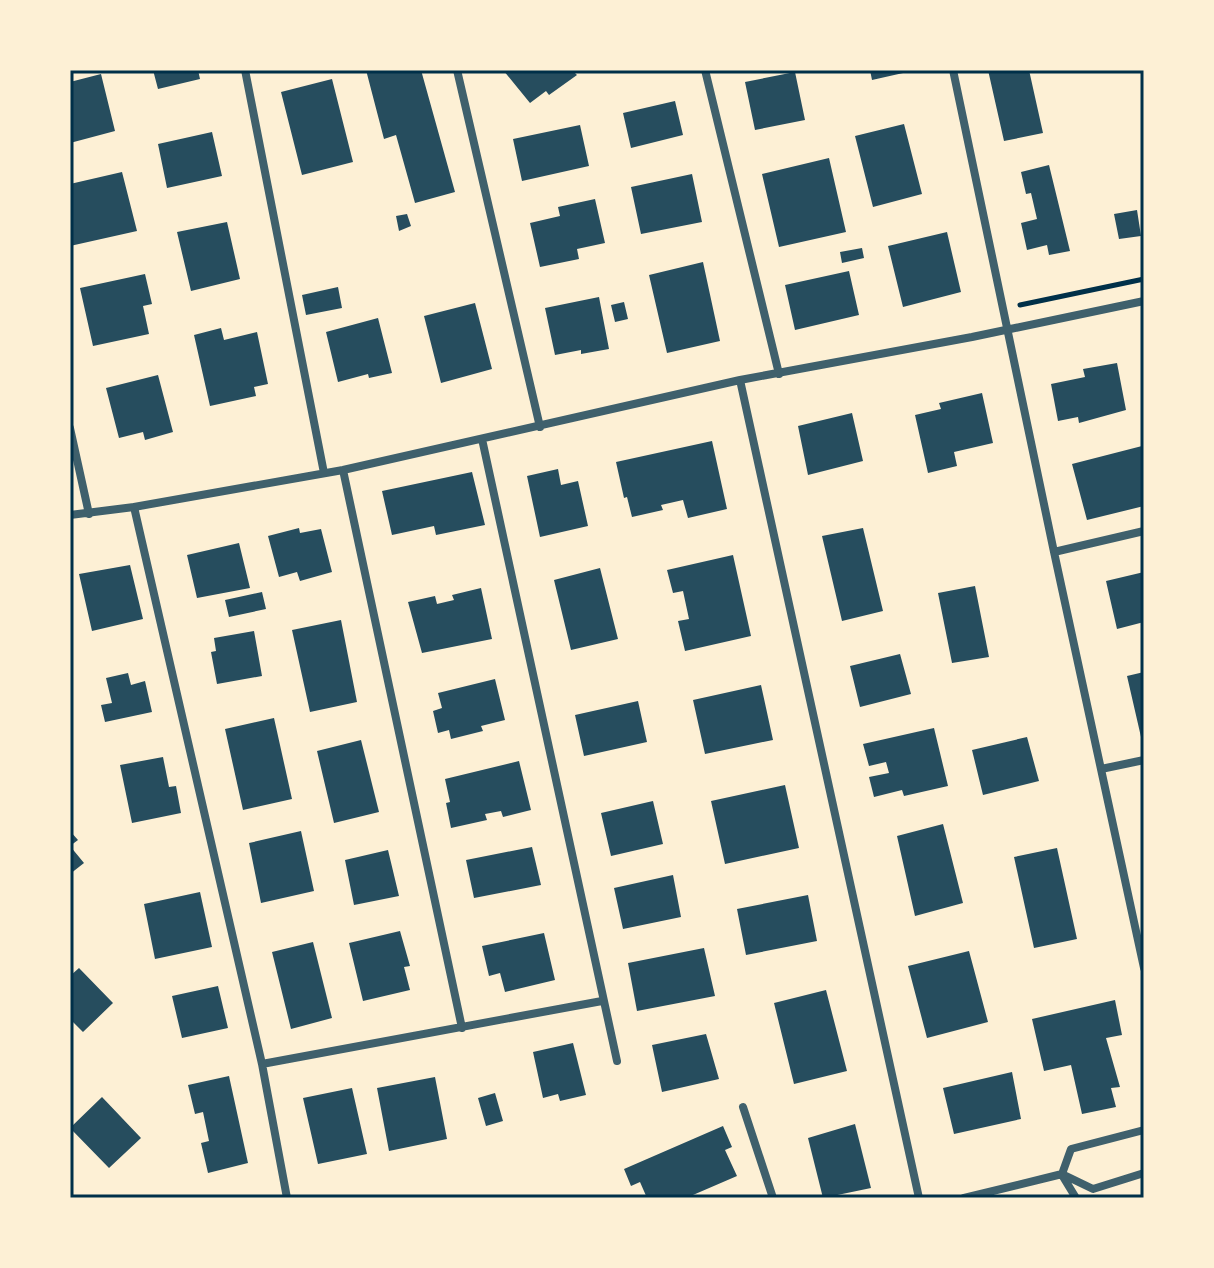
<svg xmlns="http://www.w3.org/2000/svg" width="1214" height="1268" viewBox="0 0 1214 1268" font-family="Jost,sans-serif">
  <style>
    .building { fill: #264d5e }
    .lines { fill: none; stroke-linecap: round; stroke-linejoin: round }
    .path { stroke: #003049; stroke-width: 5 }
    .minor { stroke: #3f606c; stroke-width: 8 }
    .neatline { fill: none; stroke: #003049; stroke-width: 3 }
  </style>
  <rect width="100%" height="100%" fill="#fdf0d5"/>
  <path class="building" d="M 153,70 L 198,70 L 200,79 L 158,89 Z
    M 366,70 L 421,70 L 455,192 L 415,203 L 396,135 L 384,139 Z
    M 503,70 L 572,70 L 577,75 L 549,95 L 546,91 L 530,103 Z
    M 870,70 L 912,70 L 912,71 L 872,80 Z
    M 988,70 L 1029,70 L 1043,133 L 1004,141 Z
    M 795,72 L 805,120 L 755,130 L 745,82 Z
    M 101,74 L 115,131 L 70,143 L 70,82 Z
    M 332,79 L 353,162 L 302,175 L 281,92 Z
    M 675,101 L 683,135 L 631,148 L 623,113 Z
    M 904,124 L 922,194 L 873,207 L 855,136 Z
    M 580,125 L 589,166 L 522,181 L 513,139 Z
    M 212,132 L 222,176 L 167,188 L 158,144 Z
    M 829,158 L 846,232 L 779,247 L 762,174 Z
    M 1049,165 L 1070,251 L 1049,255 L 1047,245 L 1027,250 L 1021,223 L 1037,219 L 1031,193 L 1026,194 L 1021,172 Z
    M 122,172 L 137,231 L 70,246 L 70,184 Z
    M 692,174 L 702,222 L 641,234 L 631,187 Z
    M 595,199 L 605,243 L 577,249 L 579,259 L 540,267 L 530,223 L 560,216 L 558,207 Z
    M 1137,210 L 1141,236 L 1119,239 L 1114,214 Z
    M 407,214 L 411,226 L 399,231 L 396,216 Z
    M 227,222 L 240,279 L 191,291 L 177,232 Z
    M 947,232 L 961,292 L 903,307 L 888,246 Z
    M 862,248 L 864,258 L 842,263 L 840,252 Z
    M 703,262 L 720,341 L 667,353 L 649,275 Z
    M 849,271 L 859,315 L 795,330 L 785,285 Z
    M 145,274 L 152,304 L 143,306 L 149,334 L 93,346 L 80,288 Z
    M 338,287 L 342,308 L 306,315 L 302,295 Z
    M 599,297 L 609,349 L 581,354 L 581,350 L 555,355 L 545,308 Z
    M 624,302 L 628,319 L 615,322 L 611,305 Z
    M 475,303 L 492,369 L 441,383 L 424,316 Z
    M 378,318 L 392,373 L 369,378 L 368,374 L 338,382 L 326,332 Z
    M 221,328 L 224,340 L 257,332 L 268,384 L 254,387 L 256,396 L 210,406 L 194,335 Z
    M 1117,363 L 1126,410 L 1079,423 L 1078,417 L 1058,421 L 1051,384 L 1085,377 L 1083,369 Z
    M 158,375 L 173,432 L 145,440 L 143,432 L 119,438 L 106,388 Z
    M 982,393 L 993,443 L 954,452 L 957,466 L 928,473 L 915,415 L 941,409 L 939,403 Z
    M 852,413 L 863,461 L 808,475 L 798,426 Z
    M 712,441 L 727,509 L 688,518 L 683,500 L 661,505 L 663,510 L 632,517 L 627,497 L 624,498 L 616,462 Z
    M 1142,446 L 1144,506 L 1087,520 L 1072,464 Z
    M 558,469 L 561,485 L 578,481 L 588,526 L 540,537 L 527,476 Z
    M 472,472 L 485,525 L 436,535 L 434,526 L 392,535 L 382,491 Z
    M 299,528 L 300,533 L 321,529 L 332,572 L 300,581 L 297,572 L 279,577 L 268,536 Z
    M 863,528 L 883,611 L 842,621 L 822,536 Z
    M 239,543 L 250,588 L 197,598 L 187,555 Z
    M 733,555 L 751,636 L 685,651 L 678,621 L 689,619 L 683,591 L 673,593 L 667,570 Z
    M 130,565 L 143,619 L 92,631 L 79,574 Z
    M 600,568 L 618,639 L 571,650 L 554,580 Z
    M 1144,572 L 1144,622 L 1117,629 L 1106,581 Z
    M 975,586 L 989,657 L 952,663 L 938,593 Z
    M 481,588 L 492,639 L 422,653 L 408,602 L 435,596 L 437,604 L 454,600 L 452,595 Z
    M 262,592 L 266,609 L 229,617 L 225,600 Z
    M 341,620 L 357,702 L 310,712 L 292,630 Z
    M 254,631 L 262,676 L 217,684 L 211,652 L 216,651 L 214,638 Z
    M 900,654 L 911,694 L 860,707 L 850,666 Z
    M 1144,672 L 1144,736 L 1141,737 L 1127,676 Z
    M 128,673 L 131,685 L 145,681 L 152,712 L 105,722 L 101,705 L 112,703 L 106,678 Z
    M 495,679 L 505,720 L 481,726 L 483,731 L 451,739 L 449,730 L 438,733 L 433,711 L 442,708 L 438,693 Z
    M 761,685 L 773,740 L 705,754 L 693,700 Z
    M 638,701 L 647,742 L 584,756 L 575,715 Z
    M 274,718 L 292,799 L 243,810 L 225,729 Z
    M 934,728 L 948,786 L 904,796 L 902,790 L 874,797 L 869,777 L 889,773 L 886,762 L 869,766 L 863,744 Z
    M 1027,737 L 1039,781 L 983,795 L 972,750 Z
    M 361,740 L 379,812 L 334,823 L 317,751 Z
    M 163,757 L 169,787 L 176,786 L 181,813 L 132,823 L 120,765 Z
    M 519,761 L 531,810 L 503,817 L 501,811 L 485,814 L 487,820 L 451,828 L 446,803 L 450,802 L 445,779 Z
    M 785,785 L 799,848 L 725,864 L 711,801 Z
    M 653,801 L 663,844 L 611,856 L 601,813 Z
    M 943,824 L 963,903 L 915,916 L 897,836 Z
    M 70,831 L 78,840 L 70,846 L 84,863 L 70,874 Z
    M 301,831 L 314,891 L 261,903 L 249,843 Z
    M 532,847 L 541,885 L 474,898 L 466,860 Z
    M 1057,848 L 1077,939 L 1034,948 L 1014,857 Z
    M 388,850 L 399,896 L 354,905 L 345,860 Z
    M 673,875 L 681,917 L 623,929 L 614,888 Z
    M 200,892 L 212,947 L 155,959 L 144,904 Z
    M 808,895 L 817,941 L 746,955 L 737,909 Z
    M 400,931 L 410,966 L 404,967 L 410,990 L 363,1001 L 349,943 Z
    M 544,933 L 555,980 L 505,992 L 500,973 L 489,976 L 482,946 Z
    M 313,942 L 332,1018 L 291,1029 L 272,952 Z
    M 704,948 L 715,996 L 637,1011 L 628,963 Z
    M 969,951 L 988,1022 L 927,1038 L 908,966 Z
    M 79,968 L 113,1003 L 83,1032 L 70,1019 L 70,976 Z
    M 218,986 L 228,1028 L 182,1038 L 172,996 Z
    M 826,990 L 847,1071 L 794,1084 L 774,1003 Z
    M 1115,1000 L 1122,1035 L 1106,1038 L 1120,1087 L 1111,1088 L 1116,1107 L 1082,1114 L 1071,1065 L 1044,1071 L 1032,1019 Z
    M 706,1034 L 719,1079 L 662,1092 L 652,1045 Z
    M 573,1043 L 586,1095 L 560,1101 L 558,1094 L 543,1098 L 533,1052 Z
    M 1012,1072 L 1021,1119 L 954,1134 L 943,1088 Z
    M 229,1076 L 248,1163 L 208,1173 L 201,1143 L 209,1141 L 203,1112 L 195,1114 L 188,1085 Z
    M 435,1077 L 447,1139 L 389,1151 L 377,1088 Z
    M 352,1088 L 367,1154 L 318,1164 L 303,1098 Z
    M 495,1093 L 503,1121 L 486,1126 L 478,1098 Z
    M 102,1097 L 141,1138 L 109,1168 L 70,1128 Z
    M 855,1124 L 871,1188 L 823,1198 L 808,1138 Z
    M 723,1126 L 732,1147 L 725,1150 L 737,1176 L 686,1198 L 647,1198 L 640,1182 L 631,1186 L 624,1169 Z"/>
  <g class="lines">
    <path class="path" d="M 1020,305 L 1144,279"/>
    <path class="minor" d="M 245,70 L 324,473
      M 457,70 L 540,427
      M 705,70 L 779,374
      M 953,70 L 1054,552 L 1144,968
      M 740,380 L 919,1198
      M 70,428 L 89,514
      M 482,439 L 617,1061
      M 343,470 L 462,1028
      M 134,507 L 262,1064 L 287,1198
      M 70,515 L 134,507 L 343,470 L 740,380 L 972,337 L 1144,301
      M 1054,552 L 1144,531
      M 1101,769 L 1144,760
      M 262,1064 L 602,1001
      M 743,1107 L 773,1198
      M 1062,1174 L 1071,1149 L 1144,1130
      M 1062,1174 L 1093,1189 L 1144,1173
      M 1062,1175 L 1076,1198
      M 964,1198 L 1062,1174"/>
  </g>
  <rect width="1214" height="1268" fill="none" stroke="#fdf0d5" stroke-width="144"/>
  <rect x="72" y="72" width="1070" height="1124" class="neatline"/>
</svg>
